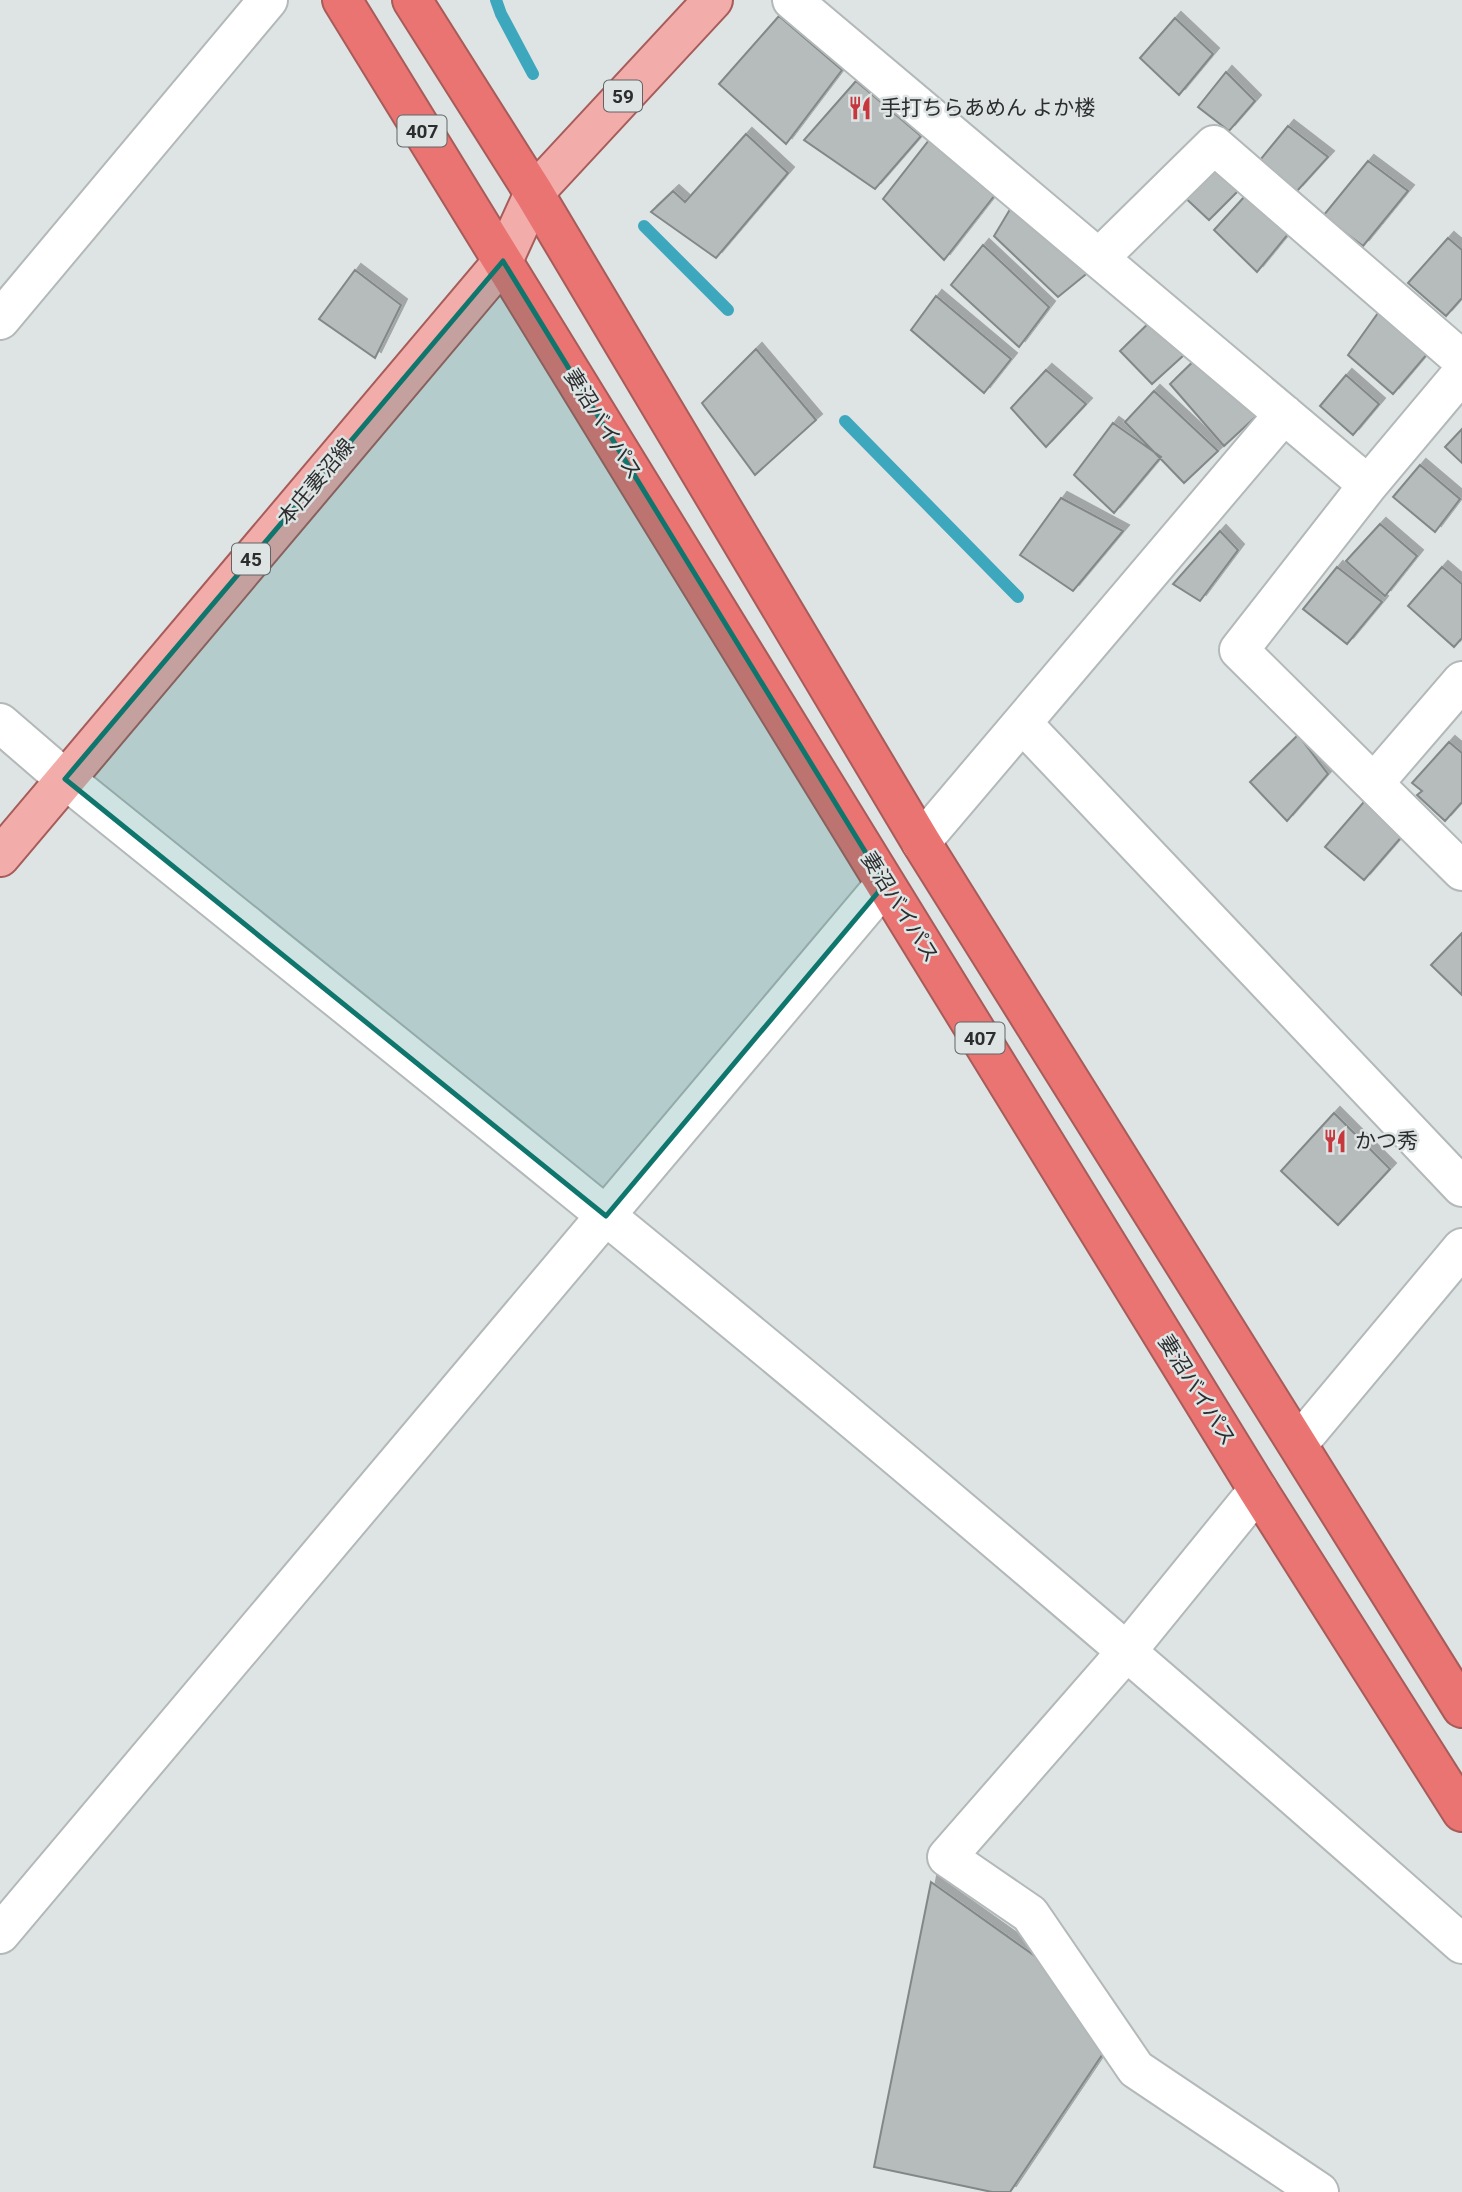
<svg xmlns="http://www.w3.org/2000/svg" width="1462" height="2192" viewBox="0 0 1462 2192" font-family="Roboto,'Noto Sans JP',sans-serif">
  <style>
    .lines { fill: none; stroke-linecap: round; stroke-linejoin: round }
    .stream { stroke: #3da7bd; stroke-width: 12 }
    .building { fill: #b6bbbc; stroke: #828788; stroke-width: 2; filter: url(#shadow) }
    .minor-casing { stroke: #b3b8b9; stroke-width: 42 }
    .major-casing { stroke: #a75c5a; stroke-width: 42 }
    .highway-casing { stroke: #a75c5a; stroke-width: 42 }
    .minor { stroke: #fff; stroke-width: 38 }
    .major { stroke: #f2acaa; stroke-width: 38 }
    .highway { stroke: #e97471; stroke-width: 38 }
    .marked { fill: #0f766e; fill-opacity: 0.2; stroke: #0f766e; stroke-width: 5; stroke-linejoin: round }
    .labels { text-anchor: middle; dominant-baseline: central; stroke-width: 5; stroke-linejoin: round; paint-order: stroke }
    .shield { fill: #dee3e4; stroke: #616465; stroke-width: 2 }
    .shield-label { font-size: 19px; font-weight: bold; fill: #2c2e2e }
    .poi-label { font-size: 21px; fill: #2c2e2e; stroke: #dee3e4; text-anchor: start }
    .street-label { font-size: 21px; fill: #2c2e2e; stroke: #dee3e4 }
  </style>
  <defs>
    <filter id="shadow"><feDropShadow dx="6" dy="-6" stdDeviation="0" flood-color="#0004"/></filter>
  </defs>
  <rect width="100%" height="100%" fill="#dee3e4"/>
  <g class="lines">
    <path class="stream" d="M 496,0 L 501,14 L 533,74
      M 644,226 L 728,310
      M 845,421 L 1018,597"/>
  </g>
  <path class="building" d="M 779,16 L 842,70 L 786,144 L 719,84 Z
    M 1175,18 L 1213,54 L 1179,95 L 1140,58 Z
    M 1226,72 L 1255,101 L 1229,131 L 1198,107 Z
    M 856,81 L 921,136 L 875,189 L 804,140 Z
    M 1288,126 L 1328,157 L 1297,191 L 1260,160 Z
    M 746,134 L 788,173 L 716,258 L 651,212 L 673,191 L 685,202 Z
    M 933,135 L 998,191 L 944,260 L 883,199 Z
    M 1211,160 L 1248,181 L 1209,220 L 1180,193 Z
    M 1368,161 L 1408,191 L 1363,246 L 1323,216 Z
    M 1245,196 L 1289,233 L 1257,272 L 1214,230 Z
    M 1015,201 L 1090,271 L 1058,297 L 994,236 Z
    M 1448,238 L 1462,250 L 1462,298 L 1446,316 L 1408,283 Z
    M 983,245 L 1049,307 L 1019,347 L 951,285 Z
    M 355,270 L 401,305 L 375,358 L 319,319 Z
    M 936,296 L 1011,359 L 984,393 L 911,330 Z
    M 1378,313 L 1428,353 L 1393,394 L 1348,355 Z
    M 1158,314 L 1195,345 L 1152,384 L 1120,351 Z
    M 756,349 L 816,420 L 755,475 L 702,403 Z
    M 1203,352 L 1263,410 L 1224,446 L 1170,384 Z
    M 1046,370 L 1086,404 L 1046,447 L 1011,408 Z
    M 1346,375 L 1379,404 L 1353,435 L 1320,406 Z
    M 1154,391 L 1218,451 L 1184,483 L 1125,422 Z
    M 1113,423 L 1161,457 L 1114,513 L 1074,475 Z
    M 1462,429 L 1462,463 L 1445,447 Z
    M 1420,465 L 1460,499 L 1435,532 L 1393,497 Z
    M 1061,498 L 1123,531 L 1073,591 L 1020,555 Z
    M 1380,524 L 1417,556 L 1385,596 L 1346,561 Z
    M 1220,531 L 1238,550 L 1200,601 L 1173,584 Z
    M 1337,567 L 1382,602 L 1347,644 L 1303,609 Z
    M 1442,567 L 1462,584 L 1462,638 L 1454,647 L 1408,606 Z
    M 1298,735 L 1328,774 L 1287,821 L 1250,782 Z
    M 1449,742 L 1462,753 L 1462,802 L 1445,821 L 1417,795 L 1422,791 L 1412,783 Z
    M 1369,796 L 1404,834 L 1364,880 L 1325,847 Z
    M 1462,933 L 1462,995 L 1431,965 Z
    M 1334,1113 L 1390,1169 L 1338,1225 L 1281,1171 Z
    M 931,1882 L 1039,1959 L 1106,2049 L 1010,2192 L 992,2192 L 874,2167 Z"/>
  <g class="lines">
    <g class="minor-casing">
      <path id="minor" d="M 792,0 L 1368,485
        M 1099,258 L 1214,145 L 1462,360
        M 0,320 L 268,0
        M 1462,373 L 1368,485 L 1239,650 L 1462,871
        M 0,723 L 65,779 C 325,989 588,1198 845,1413 C 1053,1587 1259,1764 1462,1944
        M 1022,723 L 1462,1187
        M 1374,783 L 1462,681
        M 921,842 L 1284,414
        M 1298,1444 L 1462,1248
        M 1258,1490 L 1127,1651 L 947,1857 L 1030,1914 L 1136,2069 L 1319,2192
        M 0,1934 L 885,884"/>
    </g>
    <g class="major-casing">
      <path id="major" d="M 0,857 L 503,261 L 534,193 L 713,0"/>
    </g>
    <g class="highway-casing">
      <path id="highway" d="M 342,0 L 1258,1490 L 1462,1812
        M 412,0 L 534,193 L 921,842 L 1462,1708"/>
    </g>
    <use href="#minor" class="minor"/>
    <use href="#major" class="major"/>
    <use href="#highway" class="highway"/>
  </g>
  <path class="marked" d="M 503,261 L 885,884 L 606,1216 L 65,779 Z"/>
  <defs>
    <g id="restaurant-bare" transform="scale(1.89)"><path d="M-5-6h1v4h1v-4h1v4h1v-4h1v5L-1.5 .5V6h-2V.5L-5-1ZM5-6V6H3V1.5H1.5Q1.5-4 5-6Z" fill="#c7373e" stroke="#dee3e4" stroke-width="2.5" paint-order="stroke"/></g>
  </defs>
  <g fill-rule="evenodd">
    <use href="#restaurant-bare" x="860" y="108"/>
    <use href="#restaurant-bare" x="1335" y="1141"/>
  </g>
  <g class="labels">
    <g class="shield">
      <rect x="604" y="80.5" width="38" height="31" rx="5"/>
      <rect x="397.5" y="115.5" width="49" height="31" rx="5"/>
      <rect x="232" y="543.5" width="38" height="31" rx="5"/>
      <rect x="955.5" y="1022.5" width="49" height="31" rx="5"/>
    </g>
    <g class="shield-label">
      <text x="623" y="96">59</text>
      <text x="422" y="131">407</text>
      <text x="251" y="559">45</text>
      <text x="980" y="1038">407</text>
    </g>
    <g class="poi-label">
      <text x="880" y="108">手打ちらあめん よか楼</text>
      <text x="1355" y="1141">かつ秀</text>
    </g>
    <g class="street-label">
      <text transform="translate(603 424) rotate(58)">妻沼バイパス</text>
      <text transform="translate(316 482) rotate(-50)">本庄妻沼線</text>
      <text transform="translate(900 907) rotate(58)">妻沼バイパス</text>
      <text transform="translate(1197 1390) rotate(58)">妻沼バイパス</text>
    </g>
  </g>
</svg>
